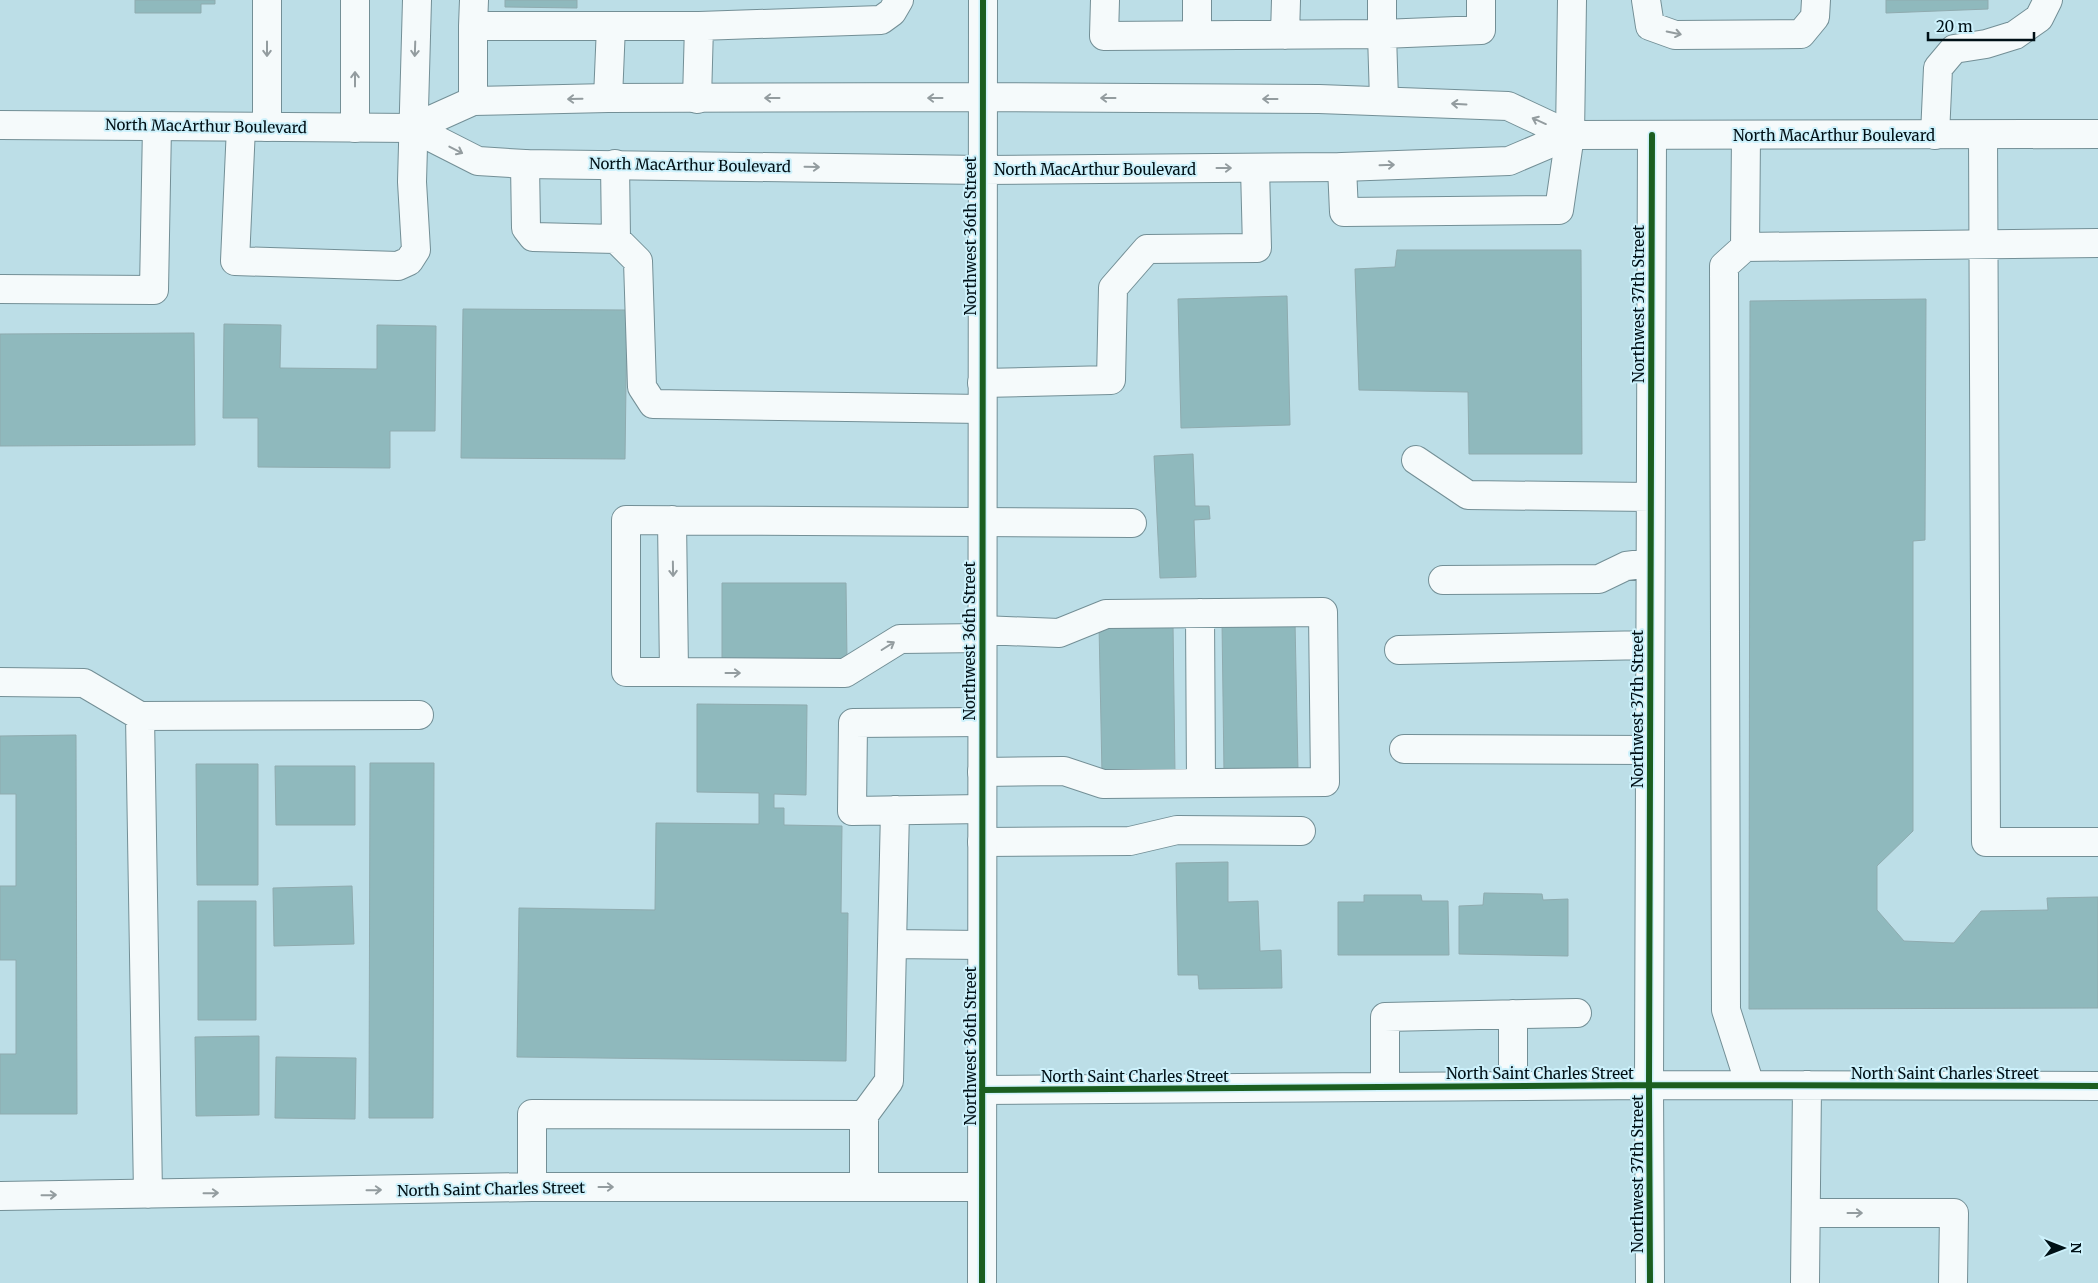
<svg xmlns="http://www.w3.org/2000/svg" width="2098" height="1283" viewBox="0 0 2098 1283" font-family="Merriweather,serif">
  <style>
    .building { fill: #8fb9bd; stroke: #8fabaf }
    .lines { fill: none; stroke-linecap: round; stroke-linejoin: round }
    .minor-casing { stroke: #738f96; stroke-width: 30 }
    .major-casing { stroke: #738f96; stroke-width: 30 }
    .minor { stroke: #f5fafb; stroke-width: 28 }
    .major { stroke: #f5fafb; stroke-width: 28 }
    .cycleway-casing { stroke: #cdf1fb; stroke-width: 9 }
    .cycleway { stroke: #1b5e20; stroke-width: 6 }
    .oneway { stroke: #939c9f }
    .labels { text-anchor: middle; dominant-baseline: central; stroke-width: 4; stroke-linejoin: round; paint-order: stroke }
    .street-label { font-size: 15px; fill: #001016; stroke: #cdf1fb }
  </style>
  <rect width="100%" height="100%" fill="#bcdee7"/>
  <path class="building" d="M 135,0 L 215,0 L 215,4 L 201,4 L 201,13 L 135,13 Z
    M 505,0 L 577,0 L 577,8 L 505,7 Z
    M 1886,0 L 1988,0 L 1988,9 L 1886,13 Z
    M 1397,250 L 1581,250 L 1582,454 L 1469,454 L 1468,392 L 1359,390 L 1355,269 L 1395,267 Z
    M 1287,296 L 1290,425 L 1181,428 L 1178,299 Z
    M 1926,299 L 1925,540 L 1913,541 L 1913,831 L 1877,866 L 1877,910 L 1904,941 L 1954,943 L 1981,911 L 2048,910 L 2047,898 L 2098,897 L 2098,1008 L 1749,1009 L 1750,301 Z
    M 463,309 L 627,310 L 625,459 L 461,458 Z
    M 224,324 L 281,325 L 280,368 L 377,369 L 377,325 L 436,326 L 435,431 L 390,431 L 390,468 L 258,467 L 258,418 L 223,418 Z
    M 194,333 L 195,445 L 0,446 L 0,334 Z
    M 1193,454 L 1195,506 L 1209,506 L 1210,519 L 1194,520 L 1196,577 L 1160,578 L 1154,456 Z
    M 722,583 L 846,583 L 847,659 L 722,659 Z
    M 1295,621 L 1298,771 L 1224,773 L 1222,622 Z
    M 1173,624 L 1175,773 L 1102,774 L 1099,625 Z
    M 697,704 L 807,705 L 806,795 L 774,794 L 774,808 L 784,808 L 784,825 L 842,826 L 841,913 L 848,913 L 846,1061 L 517,1057 L 519,908 L 655,910 L 656,823 L 759,824 L 759,793 L 697,792 Z
    M 76,735 L 77,1114 L 0,1114 L 0,1054 L 16,1054 L 16,960 L 0,960 L 0,886 L 16,886 L 16,794 L 0,794 L 0,736 Z
    M 370,763 L 434,763 L 433,1118 L 369,1118 Z
    M 196,764 L 258,764 L 258,885 L 197,885 Z
    M 275,766 L 355,766 L 355,825 L 276,825 Z
    M 1228,862 L 1228,902 L 1258,901 L 1260,951 L 1281,950 L 1282,988 L 1199,989 L 1198,975 L 1178,975 L 1176,863 Z
    M 352,886 L 354,944 L 274,946 L 273,888 Z
    M 1484,893 L 1542,894 L 1543,900 L 1568,899 L 1568,956 L 1459,954 L 1459,906 L 1483,905 Z
    M 1364,895 L 1421,895 L 1422,901 L 1448,901 L 1449,955 L 1338,955 L 1338,902 L 1364,902 Z
    M 198,901 L 256,901 L 256,1020 L 198,1020 Z
    M 259,1036 L 259,1115 L 196,1116 L 195,1037 Z
    M 276,1057 L 356,1058 L 355,1119 L 275,1118 Z"/>
  <g class="lines">
    <g class="minor-casing">
      <path id="minor" d="M 355,0 L 355,128
        M 474,0 L 473,26 L 611,26
        M 1105,0 L 1104,36 L 1382,34 L 1384,100
        M 1382,0 L 1382,34 L 1481,30 L 1481,0
        M 1646,0 L 1650,26 L 1675,35 L 1801,34 L 1815,17 L 1816,0
        M 473,26 L 473,101
        M 1197,35 L 1197,0
        M 1285,35 L 1286,0
        M 608,98 L 611,26 L 699,26 L 881,20 L 892,12 L 899,0
        M 697,99 L 699,26
        M 241,127 L 235,261 L 398,266 L 409,261 L 416,250 L 412,182 L 417,0
        M 267,127 L 267,0
        M 1935,135 L 1938,68 L 1954,49 L 1986,44 L 2015,35 L 2039,18 L 2048,0
        M 1983,135 L 1986,842 L 2098,842
        M 1746,136 L 1745,247 L 2098,243
        M 525,164 L 526,228 L 533,237 L 616,239 L 615,164
        M 1342,167 L 1344,212 L 1559,210 L 1570,135 L 1572,0
        M 616,239 L 638,261 L 642,387 L 653,404 L 982,409
        M 1745,247 L 1724,266 L 1726,1010 L 1750,1085
        M 0,289 L 154,290 L 157,126
        M 982,383 L 1111,380 L 1113,288 L 1147,249 L 1257,248 L 1255,168
        M 1416,460 L 1468,495 L 1650,497
        M 672,520 L 674,672 L 845,673 L 900,639 L 982,638
        M 1443,580 L 1599,579 L 1626,566 L 1650,563
        M 1200,613 L 1201,783
        M 982,630 L 1059,633 L 1106,614 L 1323,612 L 1325,782 L 1103,784 L 1064,771 L 982,772
        M 1399,650 L 1650,645
        M 674,672 L 626,672 L 626,520 L 1132,523
        M 0,682 L 84,683 L 140,716 L 419,715
        M 140,716 L 148,1194
        M 982,722 L 853,723 L 852,811 L 982,809
        M 1404,749 L 1650,750
        M 982,842 L 1130,841 L 1177,830 L 1301,831
        M 892,944 L 982,945
        M 1513,1014 L 1513,1086
        M 1385,1087 L 1385,1017 L 1577,1013
        M 982,1090 L 1649,1085 L 2098,1086
        M 532,1187 L 532,1114 L 864,1115 L 889,1081 L 895,810
        M 864,1187 L 864,1115
        M 0,1196 L 532,1187 L 982,1187
        M 1806,1213 L 1954,1213 L 1953,1283
        M 1650,1283 L 1649,1085 L 1652,135
        M 1805,1283 L 1807,1085"/>
    </g>
    <g class="major-casing">
      <path id="major" d="M 0,125 L 413,128 L 473,101 L 608,98 L 983,97 L 1319,99 L 1508,106 L 1570,135
        M 413,128 L 478,161 L 525,164 L 983,170 L 1342,167 L 1509,161 L 1570,135 L 2098,134
        M 982,1283 L 983,0"/>
    </g>
    <use href="#minor" class="minor"/>
    <use href="#major" class="major"/>
    <g class="cycleway-casing">
      <path id="cycleway" d="M 982,1090 L 1649,1085 L 2098,1086
        M 982,1283 L 983,0
        M 1650,1283 L 1649,1085 L 1652,135"/>
    </g>
    <use href="#cycleway" class="cycleway"/>
  </g>
  <defs><path id="oneway-shaft" d="M-6 0H5M1.5-3L5.5 0L1.5 3" fill="none" stroke-width="1.6" stroke-linecap="round" stroke-linejoin="round" transform="scale(1.25)"/></defs>
  <g class="oneway">
    <use href="#oneway-shaft" transform="translate(1674 33) rotate(12)"/>
    <use href="#oneway-shaft" transform="translate(267 49) rotate(90)"/>
    <use href="#oneway-shaft" transform="translate(415 49) rotate(92)"/>
    <use href="#oneway-shaft" transform="translate(355 79) rotate(-90)"/>
    <use href="#oneway-shaft" transform="translate(772 98) rotate(180)"/>
    <use href="#oneway-shaft" transform="translate(935 98) rotate(180)"/>
    <use href="#oneway-shaft" transform="translate(1108 98) rotate(-180)"/>
    <use href="#oneway-shaft" transform="translate(575 99) rotate(179)"/>
    <use href="#oneway-shaft" transform="translate(1270 99) rotate(-180)"/>
    <use href="#oneway-shaft" transform="translate(1459 104) rotate(-177)"/>
    <use href="#oneway-shaft" transform="translate(1539 121) rotate(-156)"/>
    <use href="#oneway-shaft" transform="translate(456 150) rotate(27)"/>
    <use href="#oneway-shaft" transform="translate(1387 165) rotate(-2)"/>
    <use href="#oneway-shaft" transform="translate(812 167) rotate(1)"/>
    <use href="#oneway-shaft" transform="translate(1224 168)"/>
    <use href="#oneway-shaft" transform="translate(673 569) rotate(89)"/>
    <use href="#oneway-shaft" transform="translate(888 646) rotate(-32)"/>
    <use href="#oneway-shaft" transform="translate(733 673)"/>
    <use href="#oneway-shaft" transform="translate(606 1187)"/>
    <use href="#oneway-shaft" transform="translate(374 1190) rotate(-1)"/>
    <use href="#oneway-shaft" transform="translate(211 1193) rotate(-1)"/>
    <use href="#oneway-shaft" transform="translate(49 1195) rotate(-1)"/>
    <use href="#oneway-shaft" transform="translate(1855 1213)"/>
  </g>
  <g class="labels">
    <g class="street-label">
      <text transform="translate(206 126) rotate(1)">North MacArthur Boulevard</text>
      <text x="1834" y="135">North MacArthur Boulevard</text>
      <text transform="translate(690 165) rotate(1)">North MacArthur Boulevard</text>
      <text x="1095" y="169">North MacArthur Boulevard</text>
      <text transform="translate(970 236) rotate(-90)">Northwest 36th Street</text>
      <text transform="translate(1638 304) rotate(-90)">Northwest 37th Street</text>
      <text transform="translate(969 641) rotate(-90)">Northwest 36th Street</text>
      <text transform="translate(1637 709) rotate(-90)">Northwest 37th Street</text>
      <text transform="translate(970 1046) rotate(-90)">Northwest 36th Street</text>
      <text x="1540" y="1073">North Saint Charles Street</text>
      <text x="1945" y="1073">North Saint Charles Street</text>
      <text x="1135" y="1076">North Saint Charles Street</text>
      <text transform="translate(1637 1174) rotate(-90)">Northwest 37th Street</text>
      <text transform="translate(491 1189) rotate(-1)">North Saint Charles Street</text>
    </g>
  </g>
  <g transform="translate(2063 1248) rotate(90)" stroke="#cdf1fb" stroke-width="4" paint-order="stroke">
  <path d="M0-4L9 19L0 12L-9 19Z" fill="#001016"/>
  <text y="-8" font-size="14" font-weight="bold" text-anchor="middle" fill="#001016">N</text>
  </g>
  <path d="M1928 32v8h106v-8" fill="none" stroke="#001016" stroke-width="2.5"/>
  <text x="1936" y="32" font-size="15" fill="#001016" stroke="#cdf1fb" stroke-width="4" paint-order="stroke">20 m</text>
</svg>
